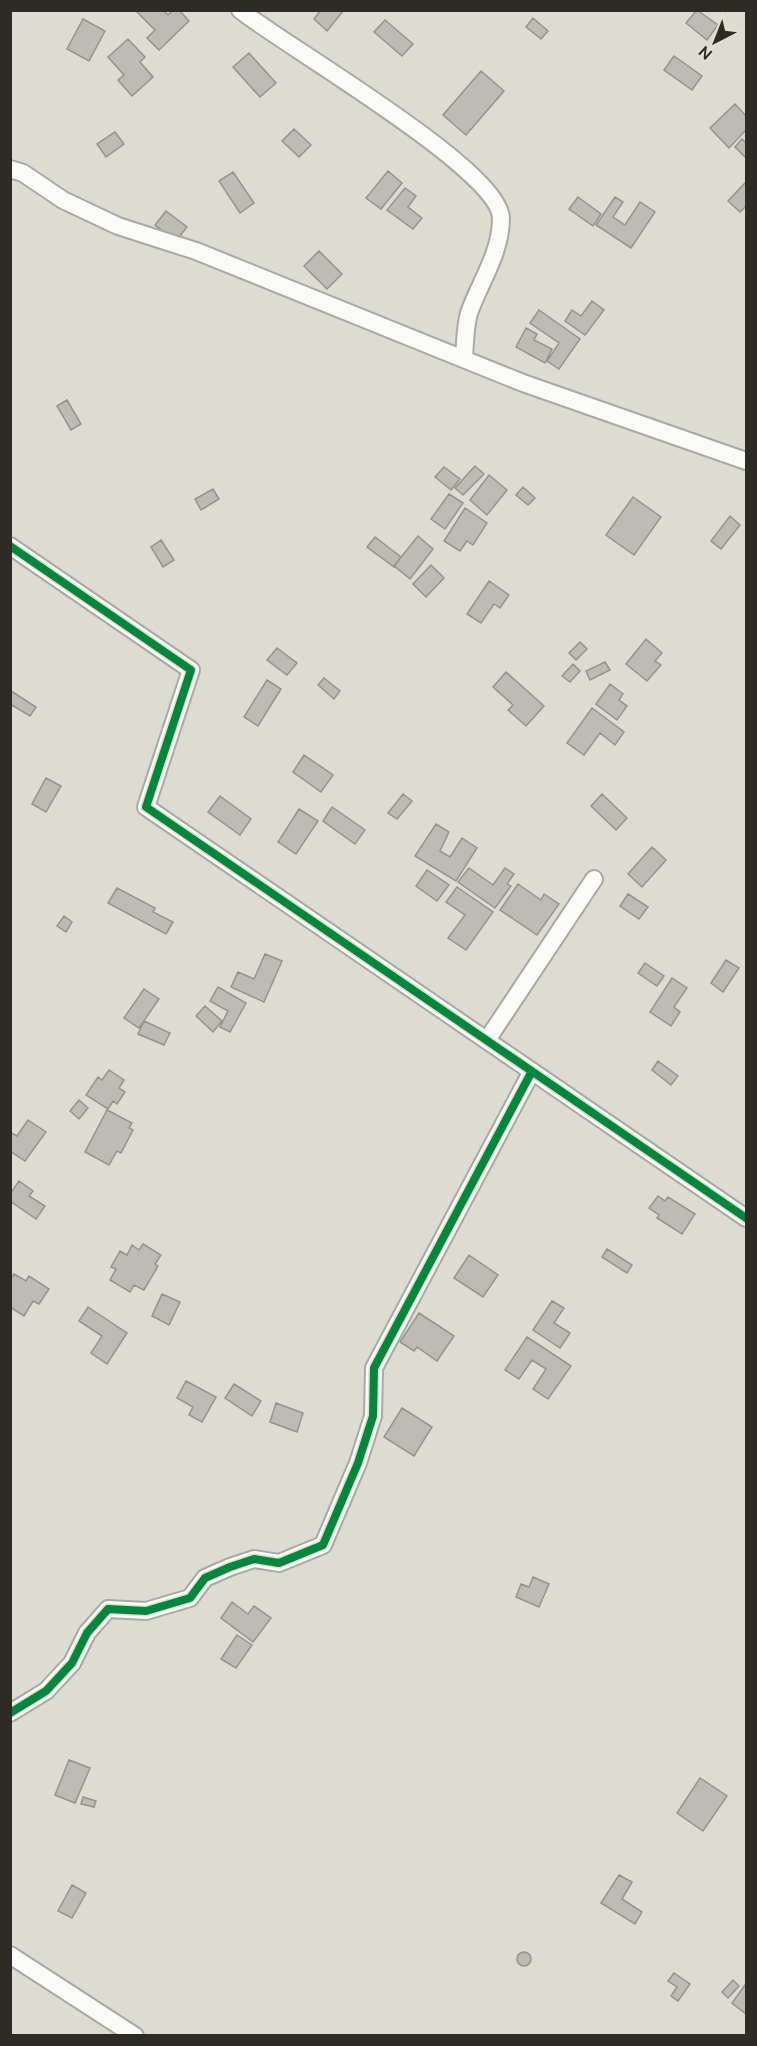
<svg xmlns="http://www.w3.org/2000/svg" width="757" height="2046" viewBox="0 0 757 2046" font-family="Ubuntu,sans-serif">
  <style>
    .building { fill: #bcbcb4; stroke: #94948d; stroke-width: 1.5 }
    .lines { fill: none; stroke-linecap: round; stroke-linejoin: round }
    .minor-casing { stroke: #a9a9a2; stroke-width: 20 }
    .minor { stroke: #fafaf8; stroke-width: 16 }
    .cycleway-casing { stroke: #e1dfcd; stroke-width: 11 }
    .cycleway { stroke: #00873e; stroke-width: 8 }
  </style>
  <rect width="100%" height="100%" fill="#dcdcd2"/>
  <path class="building" d="M 135,10 L 163,10 L 168,15 L 173,10 L 179,10 L 189,21 L 159,50 L 147,38 L 155,30 Z
    M 321,10 L 344,10 L 327,31 L 314,19 Z
    M 697,10 L 718,25 L 707,40 L 686,23 Z
    M 533,18 L 548,31 L 541,39 L 526,27 Z
    M 83,19 L 105,31 L 89,61 L 67,49 Z
    M 385,20 L 413,44 L 402,56 L 374,32 Z
    M 128,39 L 145,57 L 140,62 L 153,77 L 132,96 L 118,80 L 124,75 L 108,57 Z
    M 249,53 L 276,83 L 260,97 L 233,67 Z
    M 674,56 L 702,76 L 692,90 L 664,70 Z
    M 481,71 L 504,91 L 466,135 L 443,115 Z
    M 735,104 L 746,116 L 746,130 L 729,148 L 710,128 Z
    M 294,129 L 311,145 L 299,157 L 282,141 Z
    M 115,132 L 124,144 L 106,157 L 97,144 Z
    M 742,139 L 746,143 L 746,158 L 735,147 Z
    M 388,171 L 402,183 L 381,209 L 366,198 Z
    M 233,172 L 254,203 L 240,213 L 219,181 Z
    M 746,182 L 746,206 L 740,212 L 728,201 Z
    M 405,188 L 416,196 L 408,207 L 422,218 L 413,229 L 387,210 Z
    M 578,197 L 601,214 L 593,226 L 569,209 Z
    M 615,197 L 623,202 L 613,217 L 625,225 L 640,202 L 655,212 L 631,248 L 596,225 Z
    M 166,211 L 187,227 L 176,241 L 155,225 Z
    M 319,251 L 342,274 L 327,289 L 304,266 Z
    M 592,301 L 604,310 L 585,335 L 565,321 L 572,310 L 581,316 Z
    M 539,310 L 580,339 L 559,369 L 547,361 L 559,343 L 530,323 Z
    M 526,328 L 537,334 L 534,340 L 552,349 L 545,363 L 516,347 Z
    M 67,400 L 81,424 L 71,430 L 57,406 Z
    M 475,466 L 484,474 L 463,495 L 455,488 Z
    M 444,467 L 460,479 L 451,490 L 435,477 Z
    M 489,475 L 507,490 L 487,515 L 470,500 Z
    M 523,487 L 535,498 L 528,505 L 516,495 Z
    M 213,489 L 219,499 L 201,510 L 195,499 Z
    M 449,494 L 463,503 L 445,529 L 431,519 Z
    M 633,497 L 661,517 L 634,555 L 606,535 Z
    M 465,508 L 487,523 L 473,545 L 467,541 L 460,551 L 444,541 Z
    M 730,516 L 740,525 L 721,549 L 711,541 Z
    M 418,536 L 433,549 L 410,579 L 394,566 Z
    M 375,537 L 401,557 L 394,567 L 367,547 Z
    M 161,540 L 174,560 L 163,567 L 151,547 Z
    M 431,565 L 444,578 L 426,597 L 413,584 Z
    M 489,581 L 509,595 L 500,608 L 494,604 L 481,623 L 467,614 Z
    M 646,639 L 662,653 L 655,661 L 661,665 L 647,681 L 626,664 Z
    M 580,642 L 587,649 L 576,660 L 569,653 Z
    M 277,648 L 297,663 L 287,675 L 267,660 Z
    M 605,662 L 610,670 L 590,680 L 586,671 Z
    M 573,664 L 580,671 L 570,682 L 562,676 Z
    M 506,672 L 544,706 L 526,726 L 508,710 L 513,705 L 493,687 Z
    M 324,678 L 340,691 L 334,699 L 318,685 Z
    M 267,680 L 281,689 L 258,726 L 244,717 Z
    M 610,684 L 623,694 L 619,700 L 627,706 L 617,720 L 596,704 Z
    M 11,691 L 36,707 L 30,716 L 10,704 Z
    M 592,708 L 624,732 L 615,745 L 600,733 L 584,755 L 567,743 Z
    M 304,755 L 333,775 L 321,792 L 293,772 Z
    M 46,778 L 61,786 L 46,812 L 32,804 Z
    M 403,794 L 412,801 L 397,819 L 388,813 Z
    M 602,794 L 627,818 L 616,830 L 591,806 Z
    M 220,796 L 251,819 L 240,835 L 208,812 Z
    M 332,807 L 365,830 L 355,844 L 323,821 Z
    M 299,809 L 318,821 L 296,854 L 278,842 Z
    M 436,824 L 449,832 L 440,851 L 450,857 L 462,838 L 477,848 L 456,881 L 415,856 Z
    M 652,847 L 666,860 L 642,887 L 628,874 Z
    M 469,868 L 493,885 L 505,868 L 514,874 L 507,884 L 511,886 L 495,908 L 458,882 Z
    M 427,870 L 449,885 L 437,901 L 416,886 Z
    M 518,884 L 541,900 L 544,894 L 559,904 L 537,935 L 500,910 Z
    M 457,887 L 493,912 L 466,950 L 448,938 L 465,915 L 446,902 Z
    M 117,888 L 155,908 L 153,912 L 173,922 L 166,934 L 108,903 Z
    M 628,894 L 648,907 L 639,919 L 620,906 Z
    M 64,916 L 72,922 L 66,932 L 57,926 Z
    M 265,954 L 282,961 L 264,1002 L 231,987 L 238,972 L 254,979 Z
    M 726,960 L 739,968 L 723,992 L 711,983 Z
    M 645,963 L 664,976 L 657,986 L 638,973 Z
    M 672,978 L 687,988 L 674,1007 L 680,1012 L 671,1026 L 650,1012 Z
    M 218,987 L 246,1003 L 230,1032 L 220,1027 L 228,1011 L 210,1001 Z
    M 144,989 L 159,999 L 139,1028 L 124,1018 Z
    M 205,1006 L 222,1021 L 213,1032 L 196,1016 Z
    M 144,1021 L 170,1033 L 164,1045 L 138,1034 Z
    M 658,1061 L 678,1076 L 671,1085 L 652,1070 Z
    M 109,1070 L 124,1080 L 119,1088 L 125,1092 L 117,1104 L 113,1101 L 108,1109 L 86,1095 L 98,1077 L 102,1080 Z
    M 79,1100 L 88,1108 L 79,1119 L 70,1111 Z
    M 107,1110 L 132,1123 L 129,1128 L 133,1130 L 121,1153 L 117,1151 L 109,1165 L 85,1152 Z
    M 28,1120 L 46,1132 L 25,1161 L 10,1151 L 10,1132 L 17,1136 Z
    M 19,1181 L 33,1191 L 29,1196 L 45,1206 L 36,1219 L 10,1201 L 10,1194 Z
    M 658,1196 L 665,1201 L 668,1197 L 695,1214 L 682,1234 L 657,1218 L 659,1215 L 649,1208 Z
    M 143,1244 L 161,1255 L 155,1264 L 158,1266 L 144,1290 L 134,1285 L 130,1292 L 110,1280 L 116,1269 L 111,1267 L 120,1251 L 127,1255 L 132,1245 L 139,1250 Z
    M 607,1249 L 632,1265 L 627,1273 L 602,1257 Z
    M 469,1255 L 498,1275 L 483,1297 L 454,1278 Z
    M 14,1274 L 26,1281 L 29,1276 L 49,1289 L 39,1304 L 33,1301 L 24,1316 L 10,1307 L 10,1280 Z
    M 162,1294 L 180,1302 L 169,1325 L 152,1316 Z
    M 552,1301 L 564,1308 L 554,1323 L 570,1333 L 560,1348 L 533,1330 Z
    M 88,1307 L 127,1333 L 107,1364 L 91,1353 L 102,1336 L 79,1321 Z
    M 419,1313 L 454,1336 L 437,1361 L 417,1347 L 414,1351 L 400,1342 Z
    M 527,1337 L 571,1366 L 548,1399 L 533,1389 L 546,1369 L 532,1360 L 519,1379 L 505,1370 Z
    M 186,1381 L 216,1397 L 202,1422 L 189,1415 L 193,1407 L 177,1398 Z
    M 234,1384 L 261,1401 L 252,1416 L 225,1398 Z
    M 276,1403 L 303,1413 L 297,1432 L 270,1422 Z
    M 402,1408 L 432,1427 L 414,1456 L 384,1437 Z
    M 533,1577 L 549,1584 L 539,1607 L 516,1597 L 521,1584 L 529,1587 Z
    M 232,1602 L 248,1614 L 254,1606 L 271,1618 L 253,1642 L 221,1618 Z
    M 237,1635 L 252,1645 L 236,1668 L 221,1659 Z
    M 69,1760 L 90,1768 L 75,1803 L 55,1795 Z
    M 700,1778 L 727,1796 L 703,1831 L 677,1813 Z
    M 83,1797 L 96,1801 L 94,1807 L 81,1804 Z
    M 619,1875 L 632,1882 L 622,1899 L 642,1912 L 635,1924 L 601,1903 Z
    M 72,1885 L 86,1893 L 72,1918 L 58,1911 Z
    M517 1959a7 7 0 1 1 14 0a7 7 0 1 1-14 0Z
    M 674,1973 L 690,1984 L 678,2001 L 671,1996 L 677,1987 L 668,1981 Z
    M 733,1980 L 739,1986 L 728,1998 L 722,1992 Z
    M 745,1985 L 746,1986 L 746,2014 L 732,2003 Z"/>
  <g class="lines">
    <g class="minor-casing">
      <path id="minor" d="M 240,10 C 285,46 499,169 501,218 C 501,253 480,282 469,313 C 465,327 465,344 464,359
        M 10,169 L 23,173 L 63,200 L 118,226 L 196,251 L 523,383 L 746,461
        M 10,546 L 191,670 L 146,807 L 746,1218
        M 487,1040 L 594,879
        M 10,1713 L 46,1691 L 72,1663 L 87,1633 L 108,1609 L 146,1611 L 190,1598 L 205,1578 L 230,1567 L 254,1559 L 279,1563 L 323,1545 L 358,1463 L 373,1416 L 374,1368 L 532,1071
        M 10,1955 L 135,2036"/>
    </g>
    <use href="#minor" class="minor"/>
    <g class="cycleway-casing">
      <path id="cycleway" d="M 10,546 L 191,670 L 146,807 L 746,1218
        M 10,1713 L 46,1691 L 72,1663 L 87,1633 L 108,1609 L 146,1611 L 190,1598 L 205,1578 L 230,1567 L 254,1559 L 279,1563 L 323,1545 L 358,1463 L 373,1416 L 374,1368 L 532,1071"/>
    </g>
    <use href="#cycleway" class="cycleway"/>
  </g>
  <rect width="757" height="2046" fill="none" stroke="#2c2b24" stroke-width="24"/>
  <g transform="translate(715 42) rotate(222)" stroke="#e1dfcd" stroke-width="4.5" paint-order="stroke">
  <path d="M0-4.5L10 22L0 15L-10 22Z" fill="#2c2b24"/>
  <text y="-9" font-size="16" font-weight="bold" text-anchor="middle" fill="#2c2b24">N</text>
  </g>
</svg>
